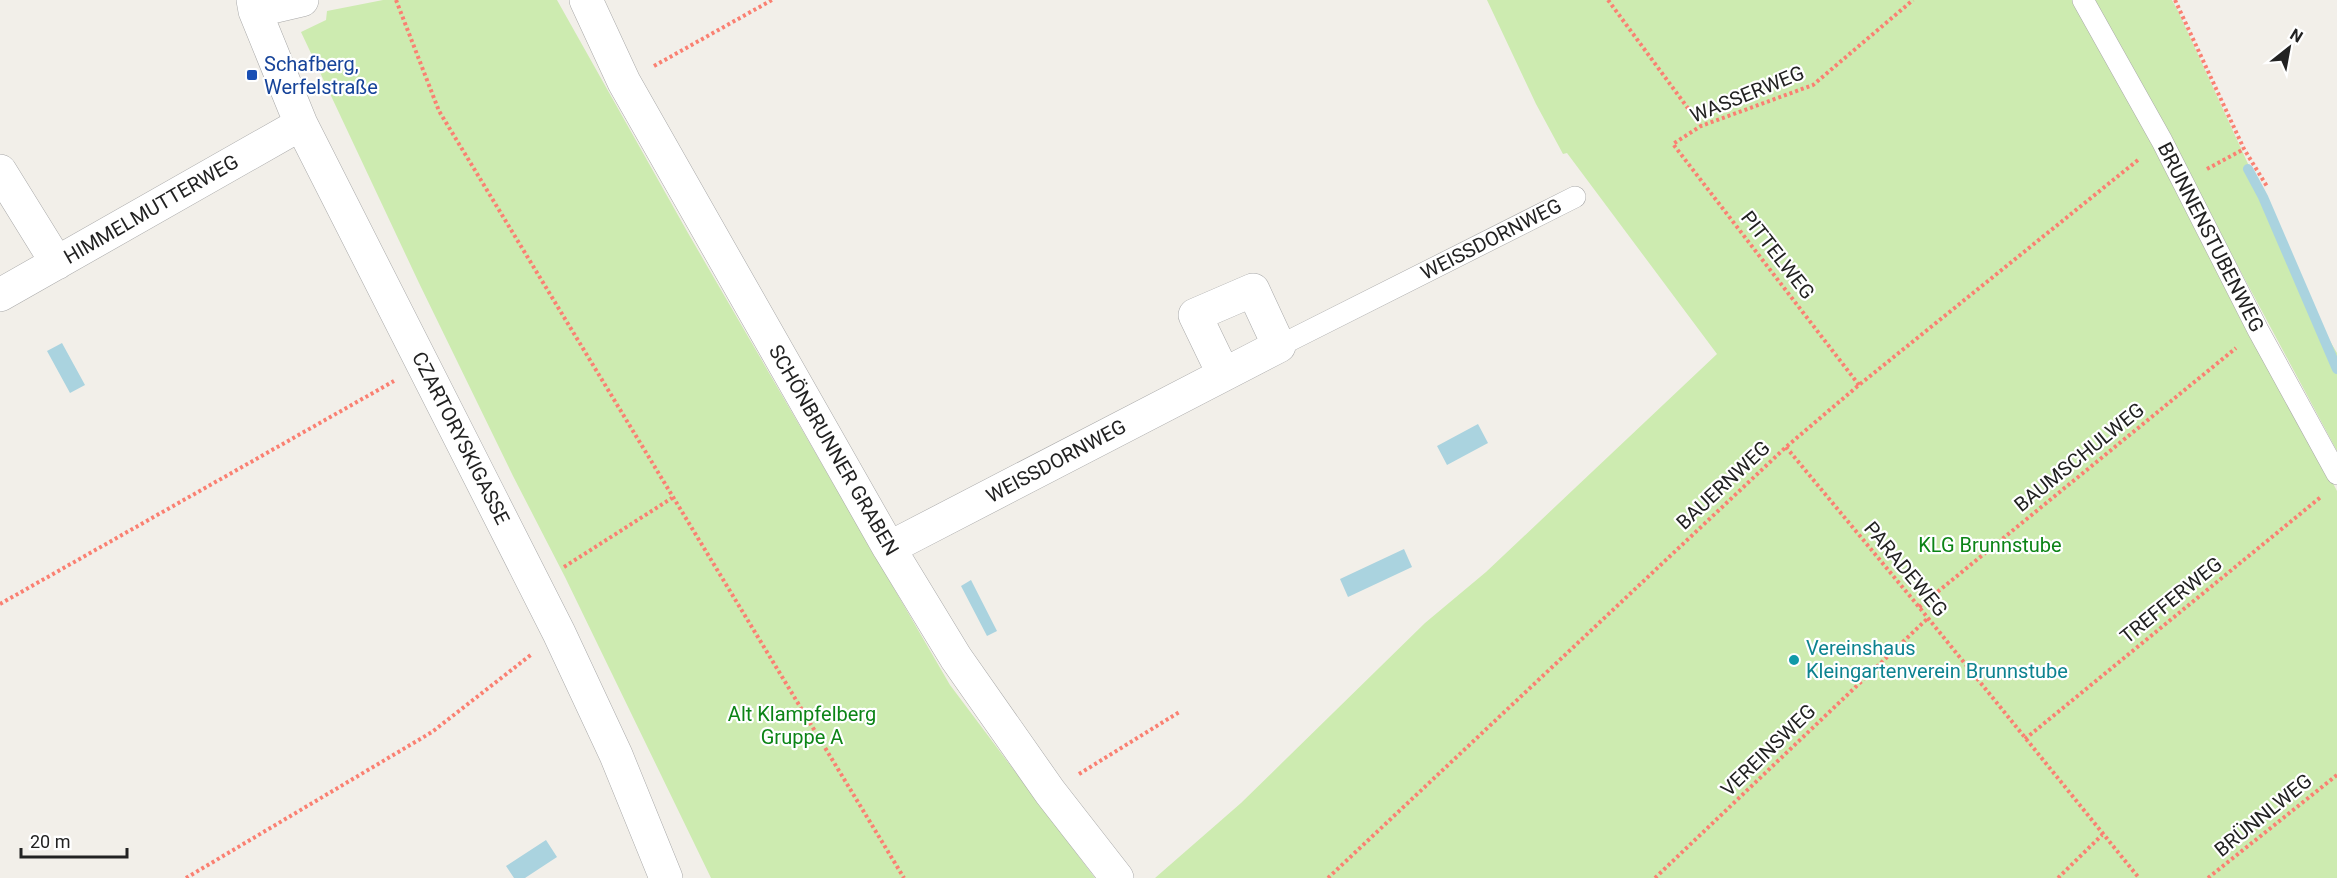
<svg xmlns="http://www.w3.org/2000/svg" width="2337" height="878" viewBox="0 0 2337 878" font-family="Roboto,sans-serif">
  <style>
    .grass { fill: #cdebb0 }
    .water { fill: #aad3df }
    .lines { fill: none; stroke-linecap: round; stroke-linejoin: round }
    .stream { stroke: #aad3df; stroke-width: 10 }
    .lane-casing { stroke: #a9a9a9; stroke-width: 22 }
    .street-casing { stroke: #a9a9a9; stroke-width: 34 }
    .path { stroke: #fa8072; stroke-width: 4; stroke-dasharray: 3 3; stroke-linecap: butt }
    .lane { stroke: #fff; stroke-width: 21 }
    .street { stroke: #fff; stroke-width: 33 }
    .transit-dot { fill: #1a4fb4; stroke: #fff; stroke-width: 2 }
    .culture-dot { fill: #0f9aa8; stroke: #fff; stroke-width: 2 }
    .labels { text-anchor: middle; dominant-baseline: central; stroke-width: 4.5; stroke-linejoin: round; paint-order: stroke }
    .transit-label { font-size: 20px; fill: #164399; stroke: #fff; text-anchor: start }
    .street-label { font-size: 20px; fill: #222; stroke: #fff }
    .park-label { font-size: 20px; fill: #0c8416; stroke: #fff }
    .culture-label { font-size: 20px; fill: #0d838f; stroke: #fff; text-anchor: start }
  </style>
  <rect width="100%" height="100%" fill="#f2efe9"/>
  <path class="grass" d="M 383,0 L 557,0 L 688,233 L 950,685 L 1095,878 L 711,878 L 565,577 L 513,476 L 419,283 L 301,32 L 326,20 L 327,11 Z
    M 1487,0 L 2072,0 L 2156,145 L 2337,491 L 2337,878 L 1155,878 L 1241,803 L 1425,623 L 1486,572 L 1717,354 L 1567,153 L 1563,154 L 1536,104 Z
    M 2095,0 L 2172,0 L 2178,11 L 2327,336 L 2337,353 L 2337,451 Z"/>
  <path class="water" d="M 62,343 L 85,385 L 70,393 L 47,351 Z
    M 1478,424 L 1488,443 L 1447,465 L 1437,446 Z
    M 1404,549 L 1412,567 L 1348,597 L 1340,579 Z
    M 971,580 L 997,631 L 987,636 L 961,586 Z
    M 546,840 L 557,857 L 525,878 L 514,878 L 506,866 Z"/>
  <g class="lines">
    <path class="stream" d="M 2248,169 L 2263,197 L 2337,369"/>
    <g class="lane-casing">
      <path id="lane" d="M 2083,0 L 2162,141 L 2258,330 L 2337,474
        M 1279,346 L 1575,197"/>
    </g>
    <g class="street-casing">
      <path id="street" d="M 253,0 L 255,11 L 301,124 L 559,633 L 616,755 L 666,878
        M 586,0 L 624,82 L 889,548 L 956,658 L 1050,792 L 1117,878
        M 255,11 L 302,0
        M 0,171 L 57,263
        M 0,295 L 301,124
        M 889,548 L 1279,346 L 1253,290 L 1195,315 L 1223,373"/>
    </g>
    <path class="path" d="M 396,0 L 439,111 L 904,878
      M 1608,0 L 1701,126
      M 2175,0 L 2244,149 L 2268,188
      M 654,66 L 772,0
      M 2207,169 L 2244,149
      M 1859,385 L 1673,144 L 1701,126 L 1813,85 L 1913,0
      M 1786,447 L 1919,607 L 2139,878
      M 564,567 L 672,498
      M 0,604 L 394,381
      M 1919,607 L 2236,348
      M 2025,739 L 2322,496
      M 1079,774 L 1181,711
      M 186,878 L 432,732 L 532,654
      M 1328,878 L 1786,447 L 1859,385 L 2138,160
      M 1655,878 L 1928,618
      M 2058,878 L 2102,835
      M 2208,878 L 2337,775"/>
    <use href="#lane" class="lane"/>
    <use href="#street" class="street"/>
  </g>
  <rect class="transit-dot" x="246" y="69" width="12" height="12" rx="3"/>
  <circle class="culture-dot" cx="1794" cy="660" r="6"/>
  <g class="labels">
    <g class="transit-label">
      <text x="264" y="64">Schafberg,<tspan x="264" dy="23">Werfelstraße</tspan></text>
    </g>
    <g class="street-label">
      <text transform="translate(1747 94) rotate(-22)">WASSERWEG</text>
      <text transform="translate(151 209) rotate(-30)">HIMMELMUTTERWEG</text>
      <text transform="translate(2211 237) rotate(63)">BRUNNENSTUBENWEG</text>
      <text transform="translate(1491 239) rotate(-27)">WEISSDORNWEG</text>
      <text transform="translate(1778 255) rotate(52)">PITTELWEG</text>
      <text transform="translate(461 438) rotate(63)">CZARTORYSKIGASSE</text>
      <text transform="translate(834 450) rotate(60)">SCHÖNBRUNNER GRABEN</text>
      <text transform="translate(2079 457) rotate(-39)">BAUMSCHULWEG</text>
      <text transform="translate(1056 461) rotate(-28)">WEISSDORNWEG</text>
      <text transform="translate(1723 485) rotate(-43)">BAUERNWEG</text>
      <text transform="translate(1906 569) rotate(50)">PARADEWEG</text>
      <text transform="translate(2171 600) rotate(-39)">TREFFERWEG</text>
      <text transform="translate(1768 750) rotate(-44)">VEREINSWEG</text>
      <text transform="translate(2263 815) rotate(-39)">BRÜNNLWEG</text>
    </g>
    <g class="park-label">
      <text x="1990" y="545">KLG Brunnstube</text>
      <text x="802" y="714">Alt Klampfelberg<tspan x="802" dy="23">Gruppe A</tspan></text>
    </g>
    <g class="culture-label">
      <text x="1806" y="648">Vereinshaus<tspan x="1806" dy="23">Kleingartenverein Brunnstube</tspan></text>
    </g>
  </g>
  <g transform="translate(2289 48) rotate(31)" stroke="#ffffff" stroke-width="4.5" paint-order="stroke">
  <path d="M0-4.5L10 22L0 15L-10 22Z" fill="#222222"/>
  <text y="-9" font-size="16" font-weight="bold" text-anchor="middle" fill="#222222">N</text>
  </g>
  <path d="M21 848v9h106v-9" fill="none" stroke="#222222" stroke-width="3"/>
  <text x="30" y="848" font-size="18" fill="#222222" stroke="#ffffff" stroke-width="4.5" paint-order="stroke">20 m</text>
</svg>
